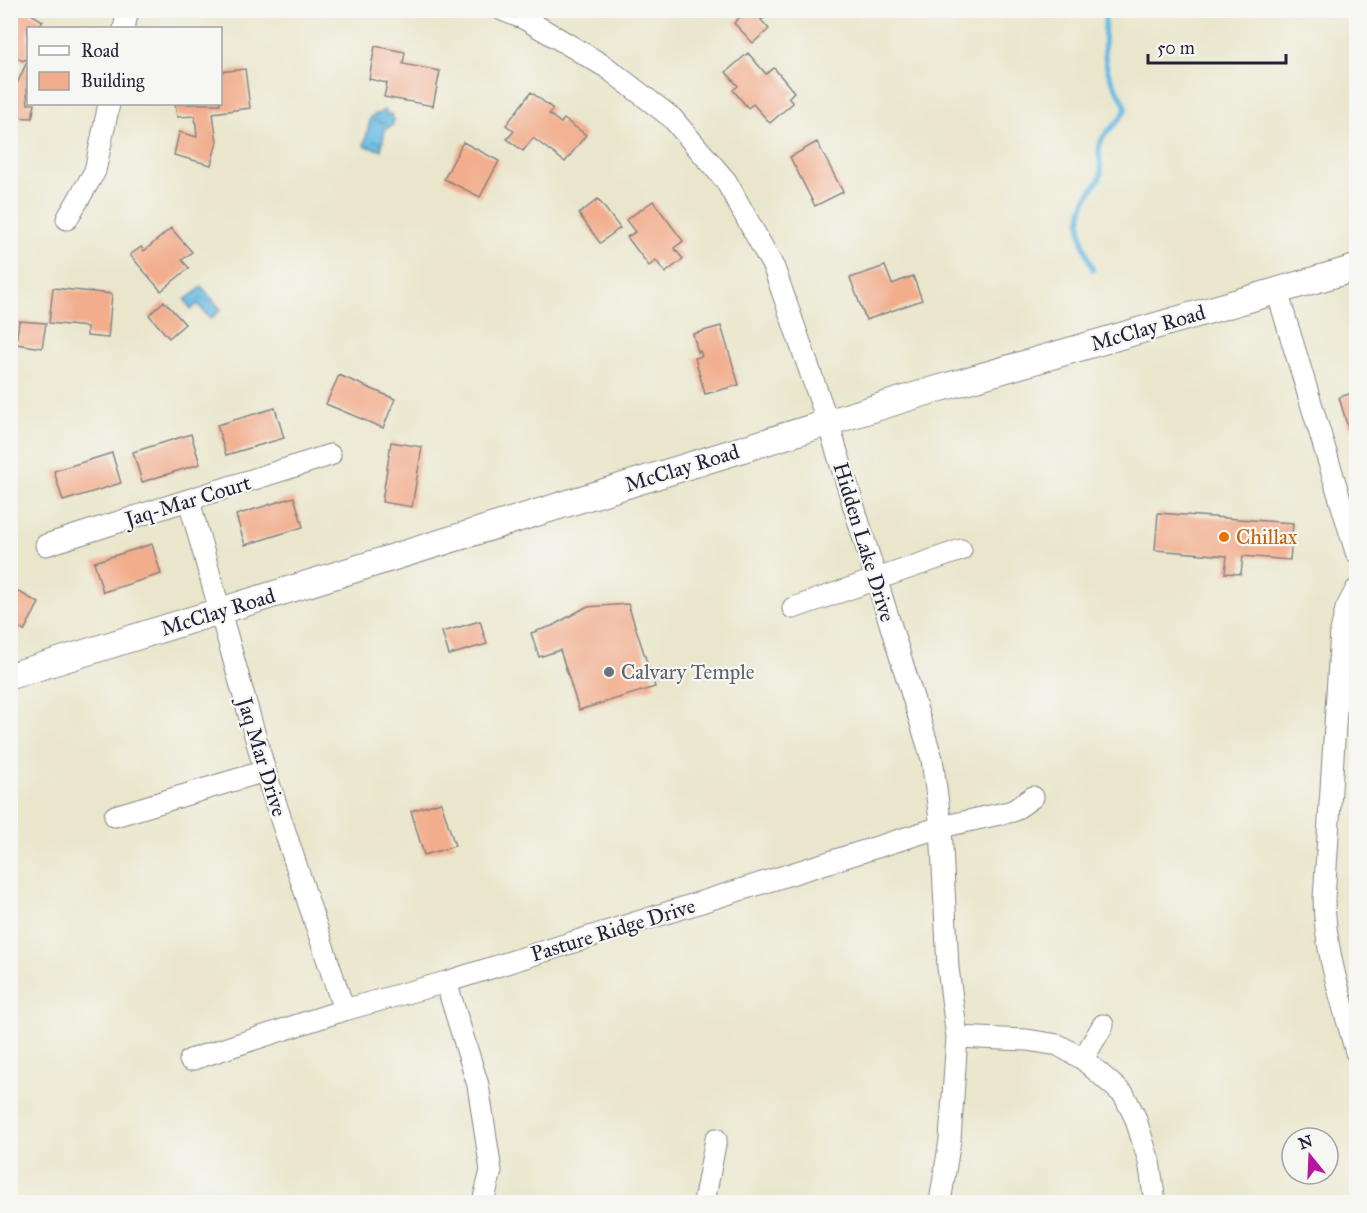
<svg xmlns="http://www.w3.org/2000/svg" width="1367" height="1213" viewBox="0 0 1367 1213" font-family="'IM FELL Great Primer',serif">
  <style>
    .water { fill: url(#water-ripples); stroke: #446e8f; stroke-width: 1.5 }
    .lines { fill: none; stroke-linecap: round; stroke-linejoin: round }
    .stream { stroke: #67bae3; stroke-width: 5 }
    .building { fill: #f2ad8d }
    .minor-casing { stroke: #868484; stroke-width: 23 }
    .major-casing { stroke: #868484; stroke-width: 28 }
    .minor { stroke: #fff; stroke-width: 21 }
    .major { stroke: #fff; stroke-width: 26 }
    .food-dot { fill: #e8710a; stroke: #f6f6f2; stroke-width: 2 }
    .worship-dot { fill: #6b7280; stroke: #f6f6f2; stroke-width: 2 }
    .labels { text-anchor: middle; dominant-baseline: central; stroke-width: 4.5; stroke-linejoin: round; paint-order: stroke }
    .street-label { font-size: 21px; fill: #22223b; stroke: #f6f6f2 }
    .food-label { font-size: 21px; fill: #c56008; stroke: #f6f6f2; text-anchor: start }
    .worship-label { font-size: 21px; fill: #5b616d; stroke: #f6f6f2; text-anchor: start }
  </style>
  <defs>
    <pattern id="water-ripples" width="26" height="14" patternUnits="userSpaceOnUse" patternTransform="scale(1.5)"><rect width="26" height="14" fill="#67bae3"/><path d="M2 4q2-2 4 0t4 0M15 11q2-2 4 0t4 0" fill="none" stroke="#5497b9"/></pattern>
  </defs>
  <rect width="100%" height="100%" fill="#f6f6f2"/>
  <filter id="ink" filterUnits="userSpaceOnUse"><feTurbulence type="fractalNoise" baseFrequency=".0167" numOctaves="2"/><feDisplacementMap in="SourceGraphic" scale="12" xChannelSelector="R" yChannelSelector="G"/><feConvolveMatrix kernelMatrix="1 2 1 2 8 2 1 2 1" color-interpolation-filters="sRGB"/></filter>
  <filter id="wash" filterUnits="userSpaceOnUse"><feTurbulence type="fractalNoise" baseFrequency=".008" numOctaves="4" result="noise"/><feDisplacementMap in="SourceGraphic" scale="24" xChannelSelector="R" yChannelSelector="G"/><feGaussianBlur stdDeviation="1.35" result="paint"/><feColorMatrix in="noise" values="0 0 0 0 0 0 0 0 0 0 0 0 0 0 0 0 0 1.4 0 .05"/><feComposite in="paint" operator="in"/></filter>
  <g filter="url(#wash)">
    <rect width="100%" height="100%" fill="#eae6cc"/>
    <path class="water" d="M 385,110 L 387,115 L 391,114 L 394,121 L 392,122 L 393,125 L 385,129 L 381,150 L 364,146 L 371,117 Z
      M 202,287 L 221,310 L 210,319 L 198,304 L 191,309 L 185,300 Z"/>
    <g class="lines">
      <path class="stream" d="M 1093,270 C 1082,243 1073,221 1089,194 C 1093,187 1100,181 1101,174 C 1102,162 1096,152 1101,141 C 1107,128 1121,123 1126,108 C 1122,96 1114,86 1109,74 C 1102,56 1105,34 1105,16 L 1109,10"/>
    </g>
    <g id="blocks">
      <path class="building" d="M 15,10 L 24,10 L 43,21 L 39,28 L 28,28 L 28,58 L 23,61 L 10,54 L 10,19 Z
        M 747,10 L 753,10 L 757,15 L 764,10 L 768,15 L 761,20 L 769,29 L 753,43 L 734,23 Z
        M 375,46 L 405,52 L 403,64 L 440,71 L 433,106 L 384,97 L 387,83 L 369,79 Z
        M 748,53 L 766,74 L 774,68 L 794,92 L 788,98 L 793,103 L 770,123 L 753,104 L 748,108 L 733,90 L 738,86 L 726,72 Z
        M 28,59 L 27,93 L 28,104 L 35,104 L 32,118 L 10,117 L 10,92 L 13,93 Z
        M 245,69 L 250,108 L 213,113 L 217,142 L 211,165 L 174,155 L 179,132 L 197,137 L 195,116 L 177,117 L 175,104 L 220,104 L 220,72 Z
        M 531,92 L 553,109 L 549,114 L 561,123 L 564,119 L 586,135 L 565,162 L 533,138 L 523,151 L 507,139 L 514,131 L 506,125 Z
        M 463,142 L 499,161 L 480,197 L 444,179 Z
        M 817,142 L 843,192 L 815,206 L 790,157 Z
        M 598,199 L 620,228 L 600,243 L 579,214 Z
        M 653,201 L 683,241 L 674,248 L 683,259 L 665,273 L 656,260 L 649,266 L 627,237 L 635,232 L 626,220 Z
        M 171,228 L 192,252 L 182,260 L 189,268 L 161,291 L 130,255 L 141,247 L 144,251 Z
        M 885,266 L 892,284 L 913,276 L 922,300 L 866,320 L 850,278 Z
        M 53,288 L 112,294 L 108,338 L 87,336 L 87,327 L 49,323 Z
        M 164,301 L 185,324 L 169,338 L 149,315 Z
        M 19,321 L 46,323 L 42,348 L 16,344 Z
        M 721,326 L 739,385 L 705,394 L 695,358 L 702,356 L 700,351 L 698,352 L 693,334 Z
        M 339,375 L 395,399 L 383,428 L 326,404 Z
        M 1356,392 L 1356,425 L 1348,428 L 1339,397 Z
        M 275,408 L 284,438 L 226,455 L 217,425 Z
        M 191,434 L 200,464 L 142,482 L 133,452 Z
        M 391,442 L 422,447 L 412,507 L 382,502 Z
        M 112,453 L 121,483 L 63,501 L 54,471 Z
        M 294,497 L 303,527 L 245,545 L 236,515 Z
        M 1158,513 L 1293,523 L 1290,560 L 1243,556 L 1241,574 L 1225,573 L 1227,556 L 1155,550 Z
        M 152,544 L 161,574 L 103,592 L 94,562 Z
        M 10,587 L 39,603 L 24,631 L 10,623 Z
        M 628,604 L 655,687 L 579,710 L 560,650 L 539,657 L 531,633 L 552,626 L 586,607 Z
        M 480,621 L 487,644 L 449,655 L 442,632 Z
        M 441,802 L 455,846 L 424,855 L 411,811 Z"/>
    </g>
  </g>
  <g filter="url(#ink)">
    <use href="#blocks" fill-opacity="0" stroke="#868484" stroke-width="1.5"/>
    <g class="lines">
      <g class="minor-casing">
        <path id="minor" d="M 502,10 L 525,19 L 606,67 L 672,118 L 726,181 L 774,268 L 828,423 L 932,759 L 941,827 L 948,968 L 957,1037 L 950,1140 L 940,1202
          M 124,28 L 128,10
          M 67,219 L 95,171 L 109,104
          M 1277,291 L 1356,552
          M 189,501 L 265,771 L 344,1010
          M 46,545 L 330,455
          M 1356,590 L 1346,609 L 1341,631 L 1324,899 C 1325,954 1342,1000 1356,1052
          M 793,608 L 961,550
          M 115,816 L 265,771
          M 446,982 L 478,1085 L 491,1171 L 483,1202
          M 957,1037 L 1027,1040 L 1058,1045 L 1083,1059 L 1124,1095 L 1135,1117 L 1149,1161 L 1155,1202
          M 1083,1059 L 1103,1025
          M 190,1060 L 344,1010 L 446,982 L 941,827 L 1013,811 L 1033,797
          M 704,1202 L 716,1139"/>
      </g>
      <g class="major-casing">
        <path id="major" d="M 10,676 L 927,392 L 1356,268"/>
      </g>
      <use href="#minor" class="minor"/>
      <use href="#major" class="major"/>
    </g>
  </g>
  <circle class="food-dot" cx="1224" cy="537" r="6"/>
  <circle class="worship-dot" cx="609" cy="672" r="6"/>
  <g class="labels">
    <g class="street-label">
      <text transform="translate(1148 328) rotate(-16)">McClay Road</text>
      <text transform="translate(682 468) rotate(-17)">McClay Road</text>
      <text transform="translate(188 501) rotate(-17)">Jaq-Mar Court</text>
      <text transform="translate(864 542) rotate(73)">Hidden Lake Drive</text>
      <text transform="translate(218 612) rotate(-17)">McClay Road</text>
      <text transform="translate(262 757) rotate(73)">Jaq Mar Drive</text>
      <text transform="translate(613 930) rotate(-17)">Pasture Ridge Drive</text>
    </g>
    <g class="food-label">
      <text x="1236" y="537">Chillax</text>
    </g>
    <g class="worship-label">
      <text x="621" y="672">Calvary Temple</text>
    </g>
  </g>
  <rect width="1367" height="1213" fill="none" stroke="#f6f6f2" stroke-width="36"/>
  <rect x="27" y="27" width="195" height="78" fill="#f6f6f2" stroke="#a1a1a9" stroke-width="1.5"/>
  <rect x="39" y="46" width="30" height="9" fill="#ffffff" stroke="#a1a1a9" stroke-width="1.5"/>
  <text x="81" y="57" font-size="18" fill="#22223b">Road</text>
  <rect x="39" y="72" width="30" height="18" fill="#f2ad8d" stroke="#a1a1a9" stroke-width="1.5"/>
  <text x="81" y="87" font-size="18" fill="#22223b">Building</text>
  <g transform="translate(1310 1156) rotate(342)"><circle r="28" fill="#f6f6f2" stroke="#a1a1a9" stroke-width="1.5"/>
  <path d="M0-4.5L10 22L0 15L-10 22Z" fill="#b5179e"/>
  <text y="-9" font-size="16" font-weight="bold" text-anchor="middle" fill="#22223b">N</text>
  </g>
  <path d="M1148 54v9h138v-9" fill="none" stroke="#22223b" stroke-width="3"/>
  <text x="1157" y="54" font-size="18" fill="#22223b" stroke="#f6f6f2" stroke-width="4.5" paint-order="stroke">50 m</text>
</svg>
